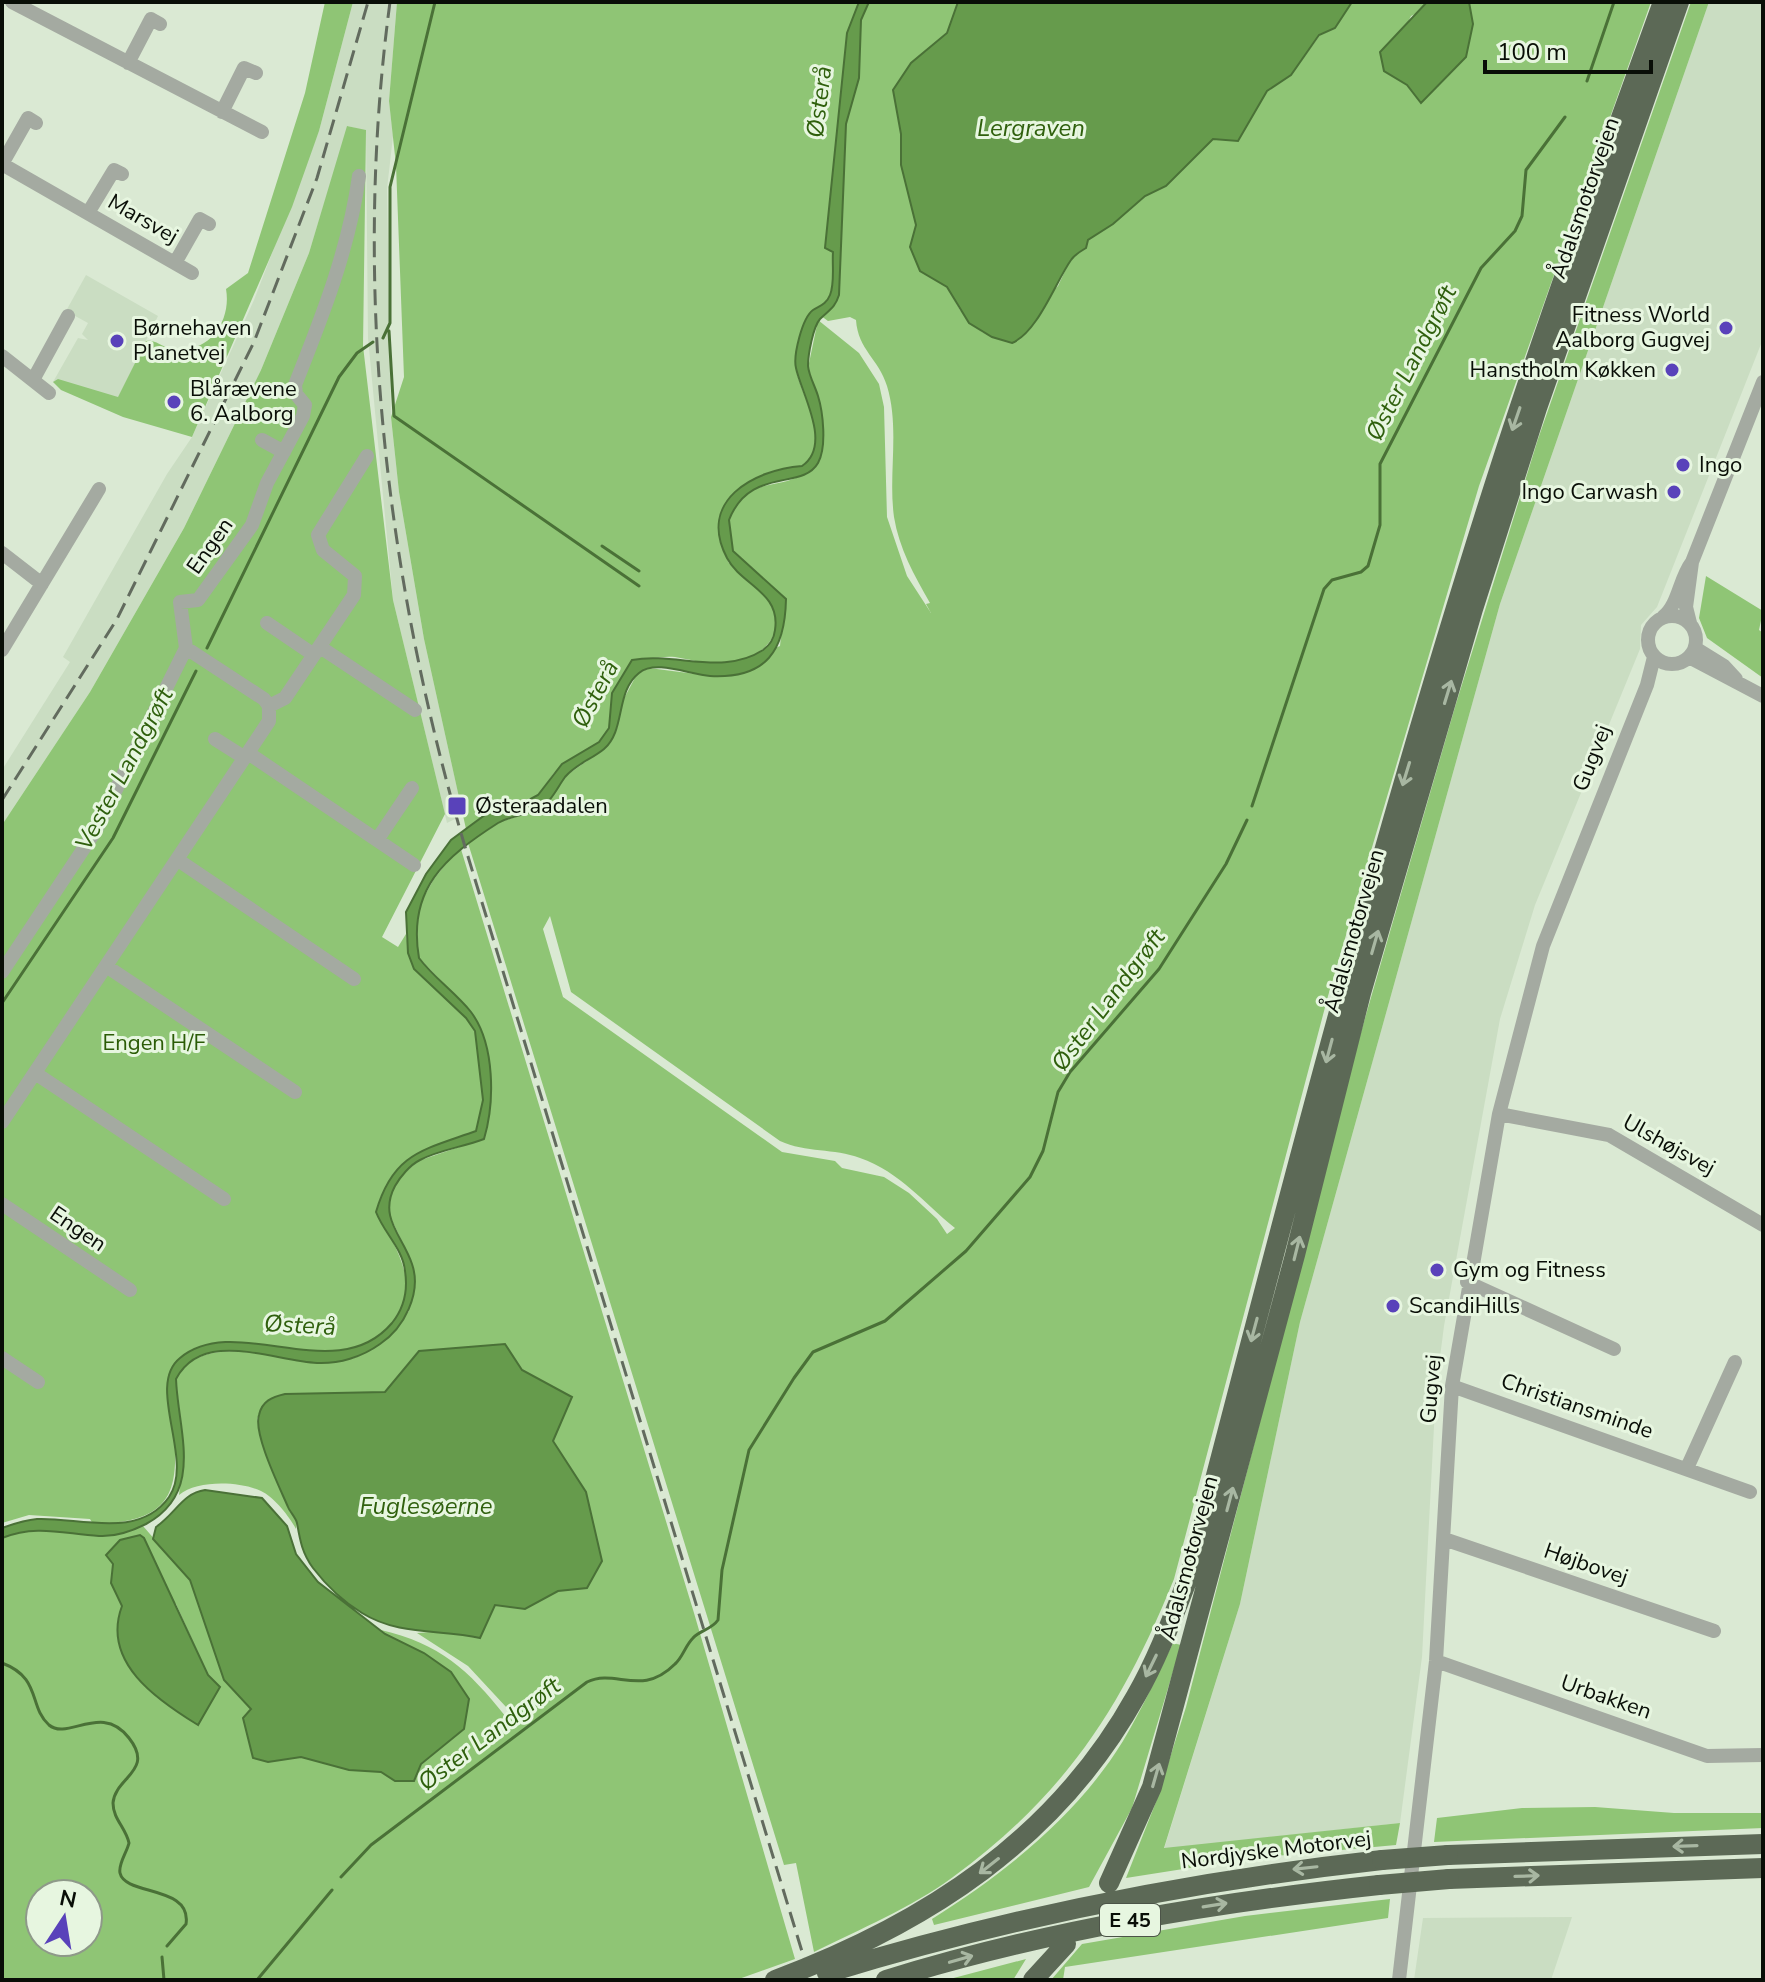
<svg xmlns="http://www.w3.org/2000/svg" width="1765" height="1982" viewBox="0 0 1765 1982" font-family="'Nunito Sans',sans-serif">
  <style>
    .built { fill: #caddc2 }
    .green { fill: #8fc575; fill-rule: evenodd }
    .water { fill: #669b4c; stroke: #4a7137; stroke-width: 2 }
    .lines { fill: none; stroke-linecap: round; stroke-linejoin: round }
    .stream { stroke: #4a7137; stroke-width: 3 }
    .minor { stroke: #a4aaa1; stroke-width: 14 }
    .highway { stroke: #5c6956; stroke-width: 20 }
    .rail { stroke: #626b5e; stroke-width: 3; stroke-dasharray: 16 8; stroke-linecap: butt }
    .highway-bridge { stroke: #5c6956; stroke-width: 20 }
    .oneway { stroke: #a8b7a2 }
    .poi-dot { fill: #5942ba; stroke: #e7f6e0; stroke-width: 3 }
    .labels { text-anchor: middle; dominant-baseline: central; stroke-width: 6; stroke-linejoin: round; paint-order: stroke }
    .shield { fill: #e7f6e0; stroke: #4c5448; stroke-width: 2 }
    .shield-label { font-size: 20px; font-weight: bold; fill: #090e07 }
    .street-label { font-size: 22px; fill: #090e07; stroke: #e7f6e0 }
    .poi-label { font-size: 22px; fill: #090e07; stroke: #e7f6e0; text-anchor: start }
    .park-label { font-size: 22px; fill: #2b5c06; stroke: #e7f6e0 }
    .water-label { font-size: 24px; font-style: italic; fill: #2f600d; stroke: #e7f6e0 }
  </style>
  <rect width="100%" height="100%" fill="#dae9d3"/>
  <path class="built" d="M 353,2 L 397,2 L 389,101 L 393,136 L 387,189 L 391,417 L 399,492 L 424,639 L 463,815 L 447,823 L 393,600 L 368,338 L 366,131 L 348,126 L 309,253 L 261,370 L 184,528 L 90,692 L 2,825 L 2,770 L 70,662 L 63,657 L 167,474 L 192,437 L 254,300 L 319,131 Z
    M 1709,2 L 1763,2 L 1763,339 L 1657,607 L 1641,625 L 1640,649 L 1535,905 L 1500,1019 L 1444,1326 L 1436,1388 L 1422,1657 L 1400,1823 L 1164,1849 L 1240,1604 L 1300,1322 L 1500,604 Z
    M 86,275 L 158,316 L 114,406 L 53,382 L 78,338 L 88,340 L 82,334 L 88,323 L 66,311 Z
    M 1572,1917 L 1551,1980 L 1414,1980 L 1423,1918 Z"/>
  <path class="green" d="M 325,2 L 353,2 L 319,131 L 292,207 L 192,437 L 123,417 L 61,390 L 53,382 L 58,379 L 118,397 L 146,341 C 155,339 160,346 170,348 C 207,357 232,322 226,289 L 248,273 L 305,93 Z
    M 397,2 L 958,2 L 947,33 L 911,63 L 893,90 L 901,134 L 901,165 L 916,225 L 910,247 L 920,271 L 947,287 L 960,310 L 982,332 L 1001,340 L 1058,286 L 1071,258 L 1086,248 L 1088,240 L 1113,224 L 1145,196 L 1166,186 L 1213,138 L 1238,141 L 1267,91 L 1291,75 L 1320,35 L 1335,28 L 1352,2 L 1427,2 L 1423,10 L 1411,16 L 1384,71 L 1407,85 L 1469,2 L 1651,2 L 1479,486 L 1328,996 L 1174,1579 C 1122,1707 1066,1794 953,1877 C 911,1908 860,1929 814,1952 L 796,1863 L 784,1865 L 468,843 L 500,822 L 541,809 L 567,775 L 604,749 L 617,728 L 620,706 L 637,674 L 649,668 L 711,676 L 780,646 L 785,599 L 733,551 L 729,520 C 746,477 770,491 803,475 C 809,471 815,461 820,455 L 819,399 L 808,368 L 818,320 L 859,353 L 879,384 L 884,407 L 887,517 L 907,576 L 931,613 L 926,604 L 930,603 C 914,575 899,548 894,517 C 888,474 900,429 887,386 C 879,359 858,350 856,320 L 850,317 L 828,321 L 813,310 C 808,327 797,348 796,365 C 794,386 837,442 802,466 L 789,467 L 724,505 L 728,562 C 744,575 768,590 774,610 C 786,645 747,664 718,664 C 704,664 689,659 675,657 C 661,656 646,659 632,660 L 609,728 L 599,742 L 554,773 L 538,795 L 525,802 L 511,804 L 466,829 L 424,639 L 399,492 L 391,417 L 404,377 L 396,165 L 389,101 ZM 550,916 L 571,992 L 780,1141 C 806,1153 834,1148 860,1158 C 900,1172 924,1203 955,1228 L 947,1234 L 937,1219 L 909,1193 L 884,1177 L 842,1168 L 835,1161 L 782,1152 L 563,997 L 543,929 Z
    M 1691,2 L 1709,2 L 1500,604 L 1300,1322 L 1240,1604 L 1164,1848 L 1400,1823 L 1396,1845 L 1253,1858 L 1126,1878 L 1156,1802 L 1186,1707 L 1359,1039 L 1455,707 L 1538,439 Z
    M 347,126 L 366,130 L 363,346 L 393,600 L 445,814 L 382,937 L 398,947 L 406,934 C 413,993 450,986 473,1028 C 482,1044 487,1116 476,1131 C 423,1150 392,1154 376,1212 C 395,1246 421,1282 395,1319 C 350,1382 253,1329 191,1350 C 185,1362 169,1381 167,1394 C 166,1403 172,1416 173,1425 C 181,1496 169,1522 93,1524 L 90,1519 L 29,1515 L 2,1523 L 2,825 L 90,692 L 184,528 L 261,370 L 309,253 Z
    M 1706,576 L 1763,611 L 1759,630 L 1763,633 L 1763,678 L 1707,638 L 1699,618 Z
    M 460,846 L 694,1613 L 795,1959 L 736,1980 L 2,1980 L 3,1537 C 58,1520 89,1546 143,1526 L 190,1580 L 224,1680 L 251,1709 L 268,1762 L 301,1757 L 349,1770 L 381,1772 L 395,1781 L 414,1780 L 421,1764 L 464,1729 L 381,1630 C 440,1644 468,1669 506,1717 L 518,1707 L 507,1708 L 468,1666 L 417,1633 L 448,1631 L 480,1638 L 495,1604 L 525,1609 L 558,1591 L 587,1588 L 586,1492 L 553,1441 L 572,1397 L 522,1370 L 505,1344 L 419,1351 L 386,1392 L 285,1394 L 257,1418 L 271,1465 L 297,1523 L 296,1529 C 289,1516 274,1497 261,1491 C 239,1481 197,1480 179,1495 L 184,1450 L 176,1379 C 208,1321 301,1376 354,1358 C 379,1349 393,1330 409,1311 L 407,1252 L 388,1212 L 389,1197 L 399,1178 L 418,1161 L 483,1139 L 491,1085 L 469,1010 L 419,958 L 415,938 L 421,902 L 434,879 ZM 113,1564 L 176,1604 L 208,1675 L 220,1687 L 122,1606 L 111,1583 ZM 40,1894 L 88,1894 L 88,1942 L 40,1942 Z
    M 1173,1643 L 1181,1645 L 1132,1808 L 1089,1887 L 934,1925 L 932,1919 C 1005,1873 1077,1816 1123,1741 C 1142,1709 1157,1676 1173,1643 Z
    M 1595,1807 L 1674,1813 L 1763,1813 L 1763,1828 L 1434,1842 L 1437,1818 L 1522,1808 Z
    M 1390,1899 L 1388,1918 L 1065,1967 L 1063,1980 L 1051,1980 L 1082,1944 L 1245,1916 Z
    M 1026,1959 L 1013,1980 L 946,1980 Z"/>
  <path class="water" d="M 859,2 L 869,2 L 861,20 L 859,78 L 846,124 L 839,295 C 835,308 829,310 820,319 C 813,327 808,355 808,366 C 809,376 815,386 818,396 C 823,412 827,447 818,463 C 802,491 750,466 729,520 L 733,551 L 786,599 C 785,650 767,679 710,676 C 690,675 656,659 639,673 C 615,692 626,730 604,749 C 592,759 576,764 565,777 C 557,788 551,803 538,809 C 526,815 510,816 498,823 C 445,857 407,889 419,958 C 434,978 456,993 471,1012 C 495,1044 495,1102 484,1139 C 463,1147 439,1150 420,1160 C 410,1165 400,1177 395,1186 C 378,1218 403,1236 412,1264 C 422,1293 404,1328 380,1344 C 362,1357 339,1364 317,1363 C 273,1361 203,1328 176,1379 C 178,1432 205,1492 146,1524 C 132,1531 115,1537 99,1536 C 64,1534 37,1524 2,1538 L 2,1528 C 13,1524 25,1520 37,1519 C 78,1517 139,1540 169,1497 C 195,1460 145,1386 180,1358 C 237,1311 336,1389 392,1323 C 404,1308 408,1290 405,1271 C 403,1249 384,1233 376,1212 C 393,1153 423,1150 476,1131 L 483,1100 L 475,1031 L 466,1018 L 414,969 L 408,953 L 406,912 L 426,874 L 451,840 L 493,809 L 525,802 L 538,795 L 562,764 L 599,742 L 609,728 L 612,693 L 632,660 C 676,652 723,676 763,650 C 770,645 774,639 775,630 C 781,592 741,585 727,558 C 697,501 753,470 802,466 C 833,445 801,393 796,368 C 793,356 802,318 813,310 C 819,306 826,305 830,295 C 835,283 832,265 833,252 L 825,248 L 847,33 Z
    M 958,2 L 1352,2 L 1335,28 L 1319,35 L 1291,75 L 1267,91 L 1238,141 L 1213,139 L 1166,186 L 1145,196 L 1113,224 L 1088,240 L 1086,248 C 1081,251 1074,255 1071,260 C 1056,281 1038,332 1012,343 L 992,337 L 969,323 L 947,287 L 920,271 L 910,247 L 916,225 L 901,165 L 901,134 L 893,90 L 911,63 L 947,33 Z
    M 1427,2 L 1469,2 L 1473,24 L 1466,57 L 1421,103 L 1407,85 L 1384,71 L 1380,52 Z
    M 505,1344 L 522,1370 L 572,1397 L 553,1441 L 586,1492 L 602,1561 L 587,1588 L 558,1591 L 525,1609 L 495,1605 L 480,1638 C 440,1629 399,1636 362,1613 C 344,1602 326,1585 313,1568 C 302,1553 300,1540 297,1523 C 296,1518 290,1512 288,1507 C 280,1488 253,1434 259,1415 C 262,1401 272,1397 285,1394 L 385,1392 L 419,1351 Z
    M 205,1490 L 262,1498 L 287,1526 L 296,1554 L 318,1582 L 385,1634 L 424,1653 L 451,1672 L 469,1699 L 464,1729 L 421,1764 L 414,1781 L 395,1781 L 381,1772 L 349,1770 L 301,1757 L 268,1762 L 253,1758 L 243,1718 L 251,1709 L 224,1680 L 190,1580 L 153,1539 L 156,1527 C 176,1513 183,1493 205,1490 Z
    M 140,1535 L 144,1538 L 208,1675 L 220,1687 L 198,1725 C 157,1700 101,1662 122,1606 L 111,1583 L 113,1564 L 106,1555 L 120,1540 Z"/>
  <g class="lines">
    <path class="stream" d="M 1587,81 L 1614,2
      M 389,331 L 394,416 L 639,586
      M 383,338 L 390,323 L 390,187 L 435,2
      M 602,546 L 639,571
      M 207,648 L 339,377 L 357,353 L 373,342
      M 1252,806 L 1324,589 L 1332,580 L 1361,572 L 1368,566 L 1380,525 L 1380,464 L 1481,268 L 1515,231 L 1522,216 L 1526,170 L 1565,117
      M 2,1003 L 113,838 L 196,671
      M 2,1663 C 42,1678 28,1706 49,1725 C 68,1741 102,1702 129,1738 C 155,1771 115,1777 113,1803 C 113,1819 126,1828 129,1843 C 127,1852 118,1864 120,1873 C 125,1896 192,1885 186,1924 L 167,1946
      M 341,1877 L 371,1845 L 587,1682 C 616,1668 641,1698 675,1664 C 683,1657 685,1646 693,1638 C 700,1630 711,1630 718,1620 L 722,1570 L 749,1450 L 794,1378 L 813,1352 L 885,1321 L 966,1251 L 1030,1177 L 1043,1151 L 1058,1092 L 1070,1072 L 1159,969 L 1226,864 L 1247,820
      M 162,1957 L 164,1980
      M 257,1980 L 332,1890"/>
    <path class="minor" d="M 12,2 L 262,132
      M 128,63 L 151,19 L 160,24
      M 222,112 L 244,68 L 256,73
      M 36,123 L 28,118 L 2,164 L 192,273
      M 88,213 L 114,170 L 122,174
      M 175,263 L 200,219 L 209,224
      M 2,356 L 49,393
      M 33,380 L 68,316
      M 262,440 L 284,452
      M 2,553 L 42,584
      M1648 640a24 24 0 1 1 48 0a24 24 0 1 1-48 0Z
      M 1663,617 C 1679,604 1679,579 1692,562 L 1763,382
      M 267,623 L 314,655
      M 1690,623 L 1686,607 L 1692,562
      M 320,647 L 415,710
      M 1695,648 L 1724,666 L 1736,679
      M 2,650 L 99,489
      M 1689,657 L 1763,696
      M 269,706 L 285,698 L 354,595 L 355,576 L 323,550 L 318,535 L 367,456
      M 215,739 L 245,758
      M 248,753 L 414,865
      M 377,840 L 412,788
      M 178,860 L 354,979
      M 106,966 L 295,1092
      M 2,972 L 96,830 L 186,648
      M 35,1073 L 224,1199
      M 1499,1114 L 1609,1135 L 1763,1225
      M 2,1122 L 269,721 L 269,706 L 264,699 L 186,648 L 180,602 L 198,600 L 252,525 L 267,483 L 303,416 L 305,405 L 296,394 L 295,385 C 322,317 349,249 359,176
      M 2,1204 L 130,1290
      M 1467,1282 L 1614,1349
      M 2,1358 L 38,1382
      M 1452,1386 L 1750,1492
      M 1687,1468 L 1735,1362
      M 1444,1539 L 1714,1631
      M 1436,1661 L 1707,1756 L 1763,1755
      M 1399,1980 L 1436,1661 L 1452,1386 L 1499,1114 L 1543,946 L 1647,685 L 1654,657"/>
    <path class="highway" d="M 1448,1855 L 1763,1844
      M 1449,1879 L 1763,1868
      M 1109,1883 L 1152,1787 L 1295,1255 L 1361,993 L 1473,609 L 1537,408 L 1679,2
      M 827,1973 C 1009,1917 1192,1881 1382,1860
      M 775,1980 C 925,1924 1056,1840 1136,1696 C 1159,1656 1175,1611 1192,1568 C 1289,1194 1386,819 1505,452 C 1554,301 1609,151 1663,2
      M 886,1980 C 1047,1930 1212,1903 1379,1885
      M 1033,1980 L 1066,1944"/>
    <path class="rail" d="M 390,2 C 352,284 385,578 466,850 L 804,1958
      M 2,800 L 117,619 L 254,342 L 317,178 L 368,2"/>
    <path class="highway-bridge" d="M 1382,1860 L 1448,1855
      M 1379,1885 L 1449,1879"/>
  </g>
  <defs><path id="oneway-shaft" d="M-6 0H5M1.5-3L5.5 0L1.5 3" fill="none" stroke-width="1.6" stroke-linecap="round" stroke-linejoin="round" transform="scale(2)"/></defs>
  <g class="oneway">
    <use href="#oneway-shaft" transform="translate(1516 419) rotate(109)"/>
    <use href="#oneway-shaft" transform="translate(1448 692) rotate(-73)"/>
    <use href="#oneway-shaft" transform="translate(1406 774) rotate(107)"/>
    <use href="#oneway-shaft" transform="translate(1375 942) rotate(-74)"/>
    <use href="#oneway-shaft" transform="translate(1329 1051) rotate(105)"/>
    <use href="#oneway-shaft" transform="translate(1297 1248) rotate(-76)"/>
    <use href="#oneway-shaft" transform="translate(1254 1330) rotate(105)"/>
    <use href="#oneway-shaft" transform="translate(1230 1499) rotate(-75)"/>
    <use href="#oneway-shaft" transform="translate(1151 1666) rotate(116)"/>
    <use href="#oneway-shaft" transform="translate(1156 1775) rotate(-74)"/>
    <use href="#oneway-shaft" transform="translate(1685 1846) rotate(178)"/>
    <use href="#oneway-shaft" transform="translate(989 1866) rotate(142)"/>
    <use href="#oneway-shaft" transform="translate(1305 1868) rotate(174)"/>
    <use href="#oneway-shaft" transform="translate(1527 1876) rotate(-2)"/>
    <use href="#oneway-shaft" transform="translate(1215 1905) rotate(-9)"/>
    <use href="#oneway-shaft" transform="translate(961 1959) rotate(-16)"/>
  </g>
  <g class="poi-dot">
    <circle cx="1726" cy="328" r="8"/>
    <circle cx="117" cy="341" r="8"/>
    <circle cx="1672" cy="370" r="8"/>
    <circle cx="174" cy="402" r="8"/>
    <circle cx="1683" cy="465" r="8"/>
    <circle cx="1674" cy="492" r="8"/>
    <rect x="447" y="796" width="20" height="20" rx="4"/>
    <circle cx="1437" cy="1270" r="8"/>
    <circle cx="1393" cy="1306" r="8"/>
  </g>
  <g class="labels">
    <rect class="shield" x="1100" y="1904" width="60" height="32" rx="6"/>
    <g class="shield-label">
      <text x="1130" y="1920">E 45</text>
    </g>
    <g class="street-label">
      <text transform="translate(1585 198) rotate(-71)">Ådalsmotorvejen</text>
      <text transform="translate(143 219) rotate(30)">Marsvej</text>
      <text transform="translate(210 546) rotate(-55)">Engen</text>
      <text transform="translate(1592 758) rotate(-69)">Gugvej</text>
      <text transform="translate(1354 931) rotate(-74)">Ådalsmotorvejen</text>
      <text transform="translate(1669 1145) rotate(29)">Ulshøjsvej</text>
      <text transform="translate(78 1229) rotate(34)">Engen</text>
      <text transform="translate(1431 1389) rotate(-85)">Gugvej</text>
      <text transform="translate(1577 1406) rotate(19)">Christiansminde</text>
      <text transform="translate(1189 1558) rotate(-75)">Ådalsmotorvejen</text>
      <text transform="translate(1586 1564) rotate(19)">Højbovej</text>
      <text transform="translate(1606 1697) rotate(19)">Urbakken</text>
      <text transform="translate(1276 1850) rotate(-7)">Nordjyske Motorvej</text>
    </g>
    <g class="poi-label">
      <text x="1710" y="315" text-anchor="end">Fitness World<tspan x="1710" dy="25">Aalborg Gugvej</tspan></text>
      <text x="133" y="328">Børnehaven<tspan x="133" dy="25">Planetvej</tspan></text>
      <text x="1656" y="370" text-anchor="end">Hanstholm Køkken</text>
      <text x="190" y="389">Blårævene<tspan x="190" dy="25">6. Aalborg</tspan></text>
      <text x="1699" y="465">Ingo</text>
      <text x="1658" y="492" text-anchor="end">Ingo Carwash</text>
      <text x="475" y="806">Østeraadalen</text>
      <text x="1453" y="1270">Gym og Fitness</text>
      <text x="1409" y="1306">ScandiHills</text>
    </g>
    <g class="park-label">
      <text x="154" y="1043">Engen H/F</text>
    </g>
    <g class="water-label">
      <text transform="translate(819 102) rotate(-83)">Østerå</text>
      <text x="1031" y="128">Lergraven</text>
      <text transform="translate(1411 363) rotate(-63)">Øster Landgrøft</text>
      <text transform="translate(595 694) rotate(-62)">Østerå</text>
      <text transform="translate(124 769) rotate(-62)">Vester Landgrøft</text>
      <text transform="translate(1108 1000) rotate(-53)">Øster Landgrøft</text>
      <text transform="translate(300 1325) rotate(3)">Østerå</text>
      <text x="426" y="1506">Fuglesøerne</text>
      <text transform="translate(489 1734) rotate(-37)">Øster Landgrøft</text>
    </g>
  </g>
  <rect width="1765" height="1982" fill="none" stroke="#090e07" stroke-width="8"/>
  <g transform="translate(64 1918) rotate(12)"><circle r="38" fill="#e7f6e0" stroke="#8e9989" stroke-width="2"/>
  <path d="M0-6L14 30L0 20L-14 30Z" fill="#5942ba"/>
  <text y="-12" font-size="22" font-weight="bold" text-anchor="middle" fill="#090e07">N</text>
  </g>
  <path d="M1485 60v12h166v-12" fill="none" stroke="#090e07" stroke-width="4"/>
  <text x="1497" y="60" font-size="24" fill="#090e07" stroke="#e7f6e0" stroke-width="6" paint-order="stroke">100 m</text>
</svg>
